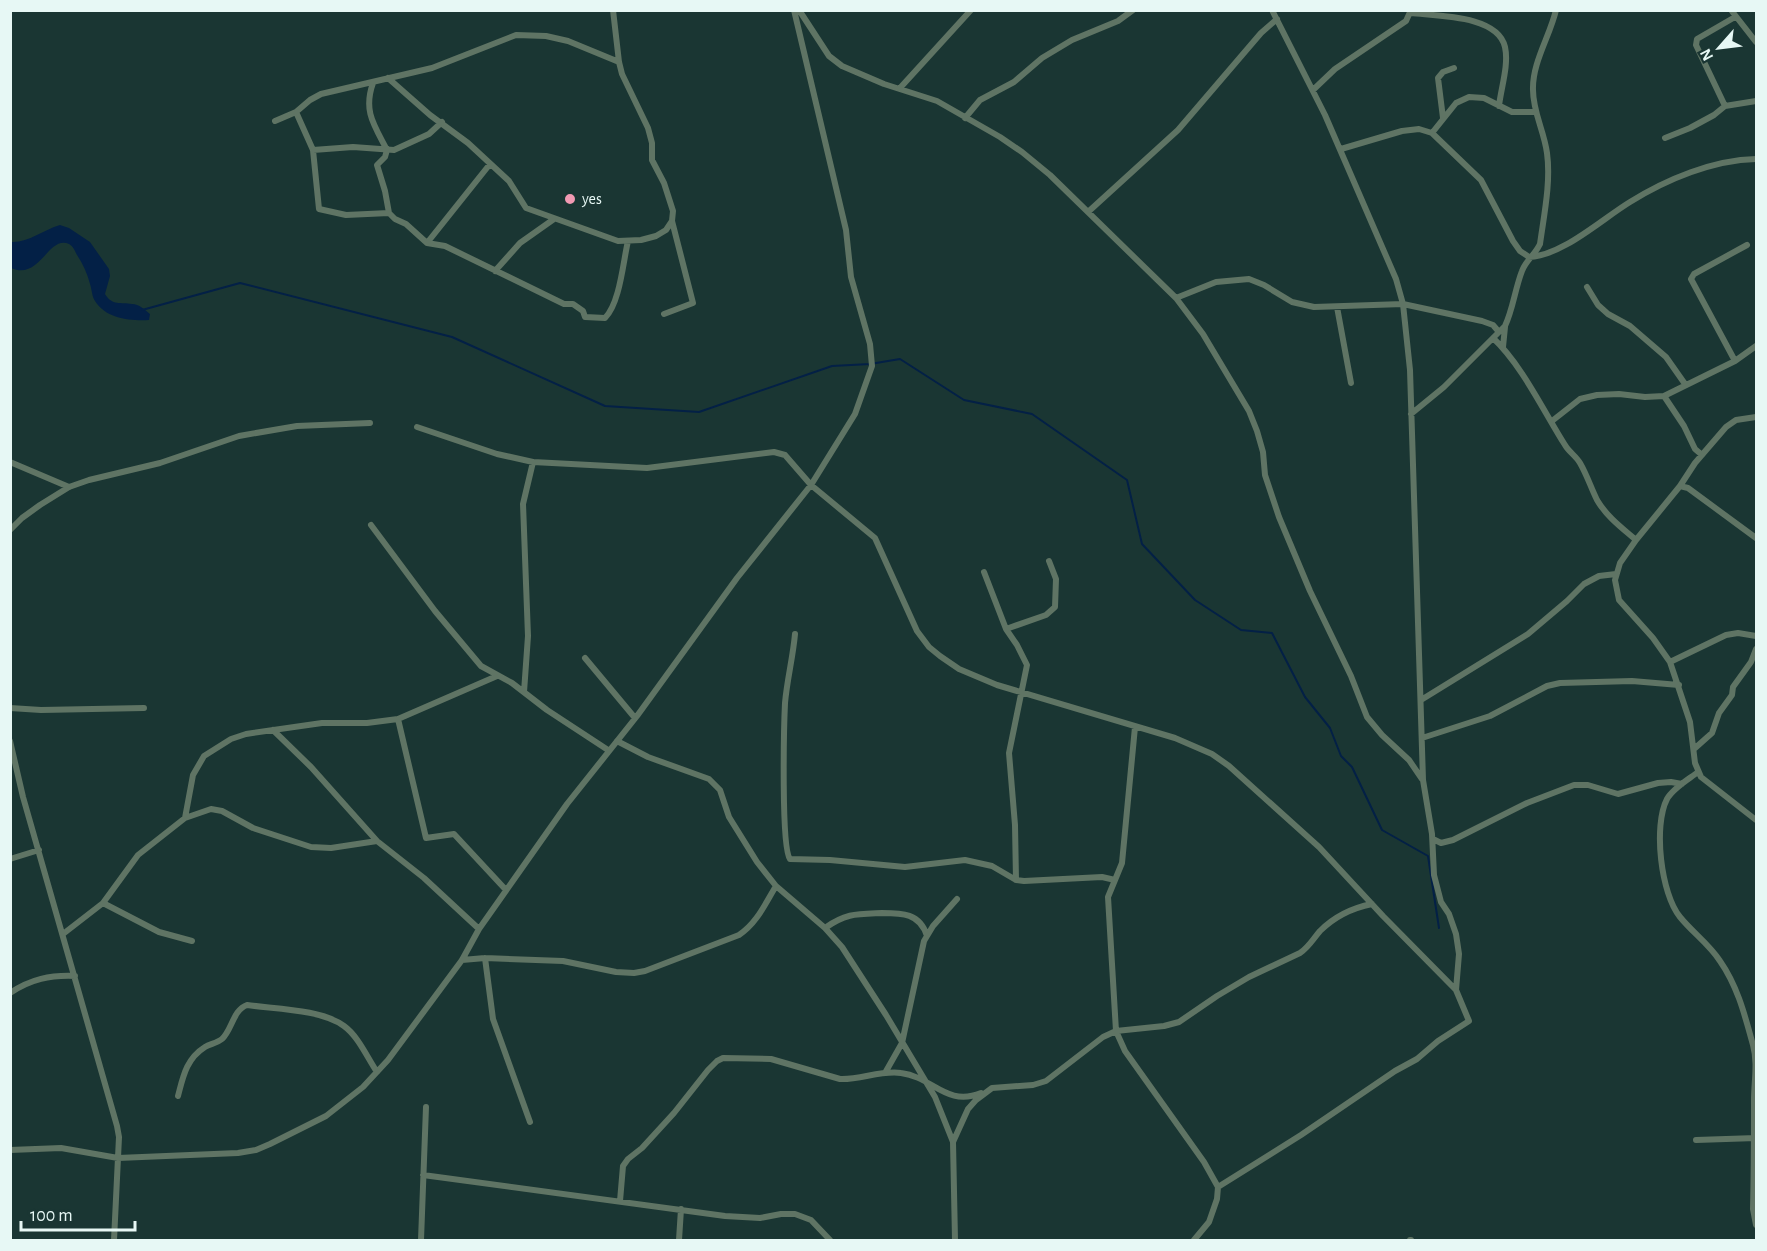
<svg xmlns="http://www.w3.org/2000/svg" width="1767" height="1251" viewBox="0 0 1767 1251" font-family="'Alegreya Sans',sans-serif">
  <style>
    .water { fill: #032046 }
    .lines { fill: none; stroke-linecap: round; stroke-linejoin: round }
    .stream { stroke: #032046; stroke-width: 2 }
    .minor { stroke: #5f7464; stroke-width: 6 }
    .poi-dot { fill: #f19ab3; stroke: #1a3633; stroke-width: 2 }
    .labels { text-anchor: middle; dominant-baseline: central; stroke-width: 6; stroke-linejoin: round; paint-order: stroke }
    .poi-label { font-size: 16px; fill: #e7f8f5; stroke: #1a3633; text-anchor: start }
  </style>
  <rect width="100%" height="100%" fill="#1a3633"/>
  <path class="water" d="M 60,225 L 69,228 L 90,242 L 109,269 L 110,276 L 105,294 C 112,306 121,302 132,304 C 139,304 145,310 150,314 L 149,320 C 131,321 106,319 95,301 C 92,297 92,290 90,284 C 87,273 83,264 77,255 C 75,251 73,246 69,244 C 48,235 40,281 11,268 L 11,242 C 28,243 43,230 60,225 Z"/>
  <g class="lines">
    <path class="stream" d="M 142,310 L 240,283 L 452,337 L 605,406 L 699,412 L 832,366 L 870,364 L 900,359 L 964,400 L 1032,414 L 1127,480 L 1142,544 L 1195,600 L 1241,630 L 1272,633 L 1305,697 L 1330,728 L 1341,756 L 1352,767 L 1382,830 L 1428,856 L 1439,928"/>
    <path class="minor" d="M 799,10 L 829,56 L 842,66 L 884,84 L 937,101 L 1000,137 L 1022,152 L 1050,175 L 1176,298 L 1203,334 L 1249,411 L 1257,431 L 1263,452 L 1265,475 L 1279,517 L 1310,591 L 1351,676 L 1367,717 L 1382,735 L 1409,760 L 1422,779
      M 1731,10 L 1756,42
      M 1411,13 C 1437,16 1498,15 1505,47 C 1509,65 1501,88 1499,106
      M 388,78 L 430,115 L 468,143 L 509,181 L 526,208 L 618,241 L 641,240 L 656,236 L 666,230 L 672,221 L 673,211 L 664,183 L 652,160 L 652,143 L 648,128 L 622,74 L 619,62 L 613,10
      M 373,83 C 363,111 374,125 387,150 L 385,157 L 377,165 L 385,191 L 389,213 L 395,219 L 406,224 L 427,243 L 445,246 L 564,304 L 573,304 L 583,311 L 585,317 L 605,318 C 620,303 623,262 628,241
      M 900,88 L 971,10
      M 1313,90 L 1335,69 L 1406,21 L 1411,10
      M 1725,106 L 1696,45 L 1697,39 L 1735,17
      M 296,112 L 313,150 L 319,209 L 346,215 L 389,213
      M 965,118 L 980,100 L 1014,82 L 1042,58 L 1072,40 L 1118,21 L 1133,10
      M 1443,118 L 1438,78 L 1443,72 L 1454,68
      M 275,121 L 296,112 L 310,100 L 321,94 L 432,68 L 516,35 L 546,36 L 568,41 L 619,62
      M 1432,133 L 1456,103 L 1469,97 L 1484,98 L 1512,112 L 1535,112
      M 1665,138 L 1690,128 L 1714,115 L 1725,106 L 1756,101
      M 1341,149 L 1402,131 L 1419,129 L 1432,133 L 1481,180 L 1513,241 L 1520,251 L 1529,257 C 1562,256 1602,219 1630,202 C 1667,179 1713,160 1756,159
      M 313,150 L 353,147 L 394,150 L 429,134 L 442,122
      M 1088,212 L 1178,130 L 1261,33 L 1277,19
      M 427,243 L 490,164
      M 495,271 L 520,243 L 554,219
      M 1587,287 L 1598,305 L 1608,314 L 1630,326 L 1666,357 L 1685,384
      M 1176,298 L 1216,282 L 1249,279 L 1264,285 L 1292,302 L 1314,307 L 1403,304 L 1482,321 L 1493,325 L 1499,332
      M 1337,307 L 1351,383
      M 664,314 L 693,303 L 672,221
      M 1493,338 C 1522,365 1544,412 1565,445 C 1569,452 1576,456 1580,463 C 1587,475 1591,488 1597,500 C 1607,517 1622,528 1636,540
      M 1503,347 L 1505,327
      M 1735,361 L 1691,279 L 1694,274 L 1747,245
      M 1664,396 L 1684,426 L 1695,449 L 1702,455
      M 1411,414 L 1444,387 L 1505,326 C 1513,309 1515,289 1522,271 C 1526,260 1535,255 1540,244 C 1544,215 1551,182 1547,153 C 1544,131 1533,112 1533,90 C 1532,63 1550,36 1556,10
      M 1756,417 L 1736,420 L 1726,427 L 1695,463 L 1680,486 L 1636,540 L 1620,563 L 1615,580 L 1619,600 L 1653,638 L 1670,662 L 1690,722 L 1695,763 L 1701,777 L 1756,820
      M 1552,421 L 1580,399 L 1597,395 L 1619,394 L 1645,397 L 1664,396 L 1735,361 L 1756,346
      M 417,427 L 497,454 L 533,462 L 647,468 L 774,452 L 785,455 L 811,485 L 875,538 L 917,631 L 929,647 L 940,656 L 959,669 L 997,685 L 1175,738 L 1212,754 L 1229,766 L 1319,847 L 1383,916 L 1456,990
      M 10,462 L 69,487
      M 1680,486 L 1688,488 L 1756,538
      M 371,525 L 435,611 L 481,666 L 512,683 L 547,710 L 608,750
      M 10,530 L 22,518 L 40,505 L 69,487 L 89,480 L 160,463 L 239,436 L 297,426 L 370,423
      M 984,572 L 1006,629 L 1017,645 L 1027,665 L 1009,753 L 1015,825 L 1016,880
      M 1006,629 L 1046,615 L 1055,607 L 1056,579 L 1049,561
      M 795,634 C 793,657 787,680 785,703 C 784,724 781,848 790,859 L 830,860 L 905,867 L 965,860 L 992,866 L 1016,880 L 1024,881 L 1102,877 L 1115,880
      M 585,658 L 635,718
      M 1670,662 L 1726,635 L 1738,633 L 1756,636
      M 524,692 L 528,636 L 523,504 L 533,462
      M 1421,700 L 1528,634 L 1567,601 L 1584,584 L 1599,576 L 1616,574
      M 10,708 L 41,710 L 144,708
      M 398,719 L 426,838 L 454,834 L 506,890
      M 1135,727 L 1122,863 L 1108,897 L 1116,1031 L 1125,1051 L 1204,1162 L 1218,1187 L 1217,1199 L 1209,1222 L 1194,1240
      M 273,730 L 311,767 L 377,841 L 424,878 L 479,929
      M 1422,738 L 1490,716 L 1547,686 L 1560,683 L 1632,681 L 1679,685
      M 10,741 L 23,797 L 117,1126 L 119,1137 L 114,1240
      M 617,741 L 648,757 L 709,779 L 720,790 L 729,817 L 757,862 L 776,886 L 825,928 L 842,947 L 886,1015 L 935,1097 L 953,1142
      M 1694,749 L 1712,733 L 1719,713 L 1732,695 L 1733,687 L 1751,662 L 1756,649
      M 1698,772 C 1689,779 1673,788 1667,799 C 1653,826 1661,894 1680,917 C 1693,933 1709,944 1720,961 C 1738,987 1745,1016 1753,1045 C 1758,1063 1754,1082 1754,1100 C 1754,1136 1754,1173 1753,1209 L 1756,1225
      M 185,818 L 193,775 L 204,756 L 231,739 L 246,734 L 322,723 L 367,723 L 398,719 L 497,676
      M 1433,839 L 1441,843 L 1453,840 L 1527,803 L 1574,785 L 1588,785 L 1618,794 L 1658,783 L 1671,782 L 1682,784
      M 10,859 L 39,850
      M 103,903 L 159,932 L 192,941
      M 825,928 C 846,913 857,914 882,913 C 902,913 920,913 927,936
      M 63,934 L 103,903 L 138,855 L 185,818 L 211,809 L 222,811 L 253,828 L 311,847 L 331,848 L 377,841
      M 485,958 L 493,1019 L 530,1122
      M 462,960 L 485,958 L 563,961 L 616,972 L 634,973 L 645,971 L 739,935 C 757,923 765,904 776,886
      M 10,993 C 31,979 50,975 75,976
      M 885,1073 L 902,1043 L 924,941 L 933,926 L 957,899
      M 178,1096 C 183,1077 186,1059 205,1047 C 210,1044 217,1043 222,1039 C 232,1030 233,1010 247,1005 C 274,1009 321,1009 344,1026 C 358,1036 367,1057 377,1072
      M 1696,1140 L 1756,1138
      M 10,1150 L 61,1148 L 118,1158 L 238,1153 L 256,1150 L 270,1144 L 326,1116 L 363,1087 L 388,1060 L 462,960 L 479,929 L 567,804 L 637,716 L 737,578 L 811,485 L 855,414 L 872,366 L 870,344 L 851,277 L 846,230 L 794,10
      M 423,1175 L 725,1216 L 760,1218 L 781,1214 L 795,1214 L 811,1220 L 830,1240
      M 1218,1187 L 1301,1135 L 1395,1071 L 1417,1059 L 1438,1041 L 1469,1021 L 1456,990 L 1459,954 L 1456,934 L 1449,914 L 1441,902 L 1434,875 L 1432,834 L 1423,780 L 1410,370 L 1403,304 L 1396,279 L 1325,115 L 1272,10
      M 620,1201 L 623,1166 L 628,1159 L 642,1148 L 674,1113 L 708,1070 L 717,1061 L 723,1058 L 771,1059 L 840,1079 C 860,1080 881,1070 901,1073 C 933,1077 946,1107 981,1093
      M 421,1240 L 426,1107
      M 679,1240 L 681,1209
      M 955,1240 L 953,1142 L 968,1109 L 976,1100 L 992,1088 L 1033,1085 L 1046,1081 L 1103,1037 L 1116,1031 L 1164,1026 L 1179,1022 L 1217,996 L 1249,977 L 1300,953 C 1309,947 1313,939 1320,931 C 1335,916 1352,908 1372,904
      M 1410,1240 L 1411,1240"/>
  </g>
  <circle class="poi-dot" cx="570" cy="199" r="6"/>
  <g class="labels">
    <g class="poi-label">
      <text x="582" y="199">yes</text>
    </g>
  </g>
  <rect width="1767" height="1251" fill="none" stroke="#e7f8f5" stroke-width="24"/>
  <g transform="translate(1719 48) rotate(242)" stroke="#1a3633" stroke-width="4.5" paint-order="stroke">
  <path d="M0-4.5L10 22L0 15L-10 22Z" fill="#e7f8f5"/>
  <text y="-9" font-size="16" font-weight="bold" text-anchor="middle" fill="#e7f8f5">N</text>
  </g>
  <path d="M21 1221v9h114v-9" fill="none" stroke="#e7f8f5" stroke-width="3"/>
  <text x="30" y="1221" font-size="18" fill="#e7f8f5" stroke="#1a3633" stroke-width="4.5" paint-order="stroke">100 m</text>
</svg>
